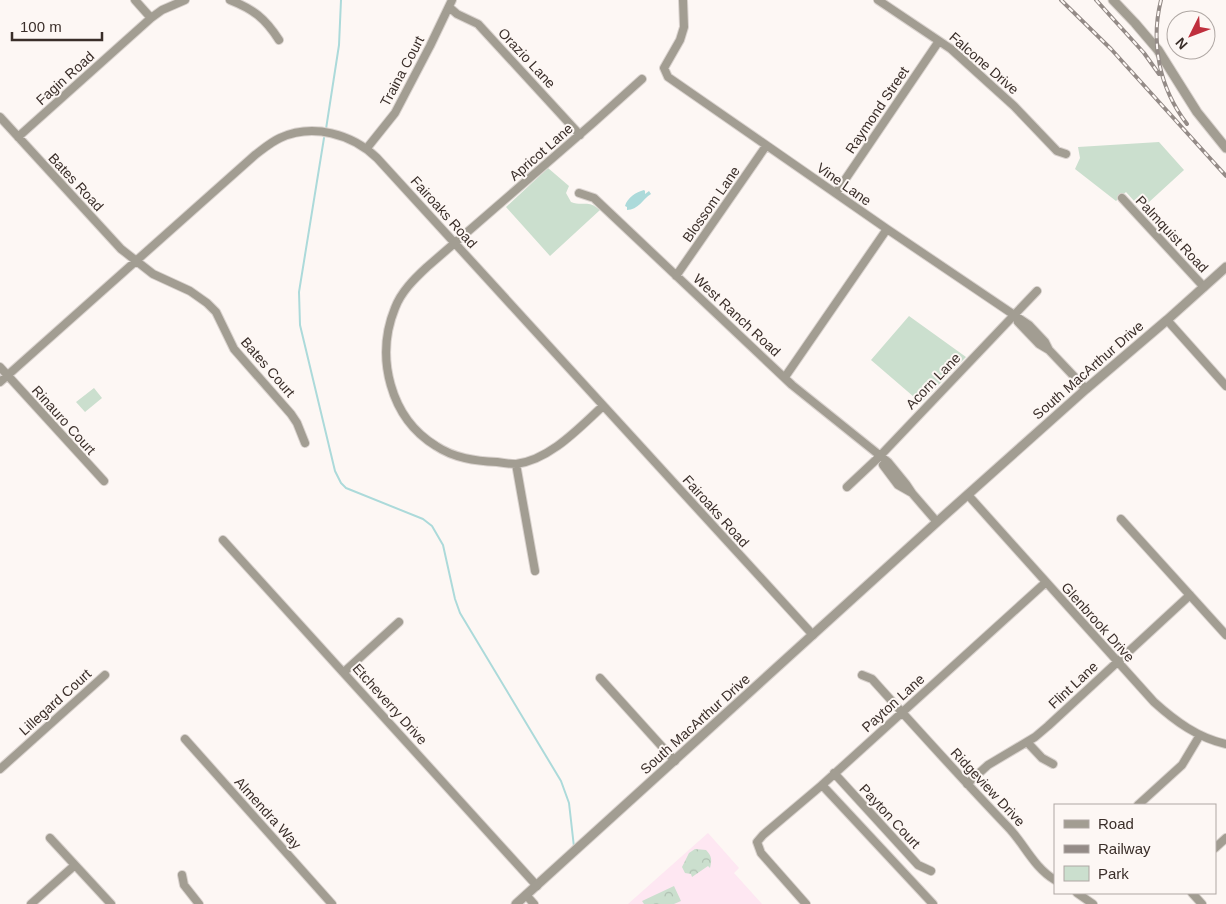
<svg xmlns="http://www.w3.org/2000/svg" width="1226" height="904" viewBox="0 0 1226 904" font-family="Helvetica,sans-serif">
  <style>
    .education { fill: #fee7f2 }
    .green { fill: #cbdfce }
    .park { fill: url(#park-crowns) }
    .water { fill: #acdada }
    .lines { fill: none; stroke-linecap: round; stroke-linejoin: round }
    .stream { stroke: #acdada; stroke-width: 2 }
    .minor-casing { stroke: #dad3cf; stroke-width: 10 }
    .tertiary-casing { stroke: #dad3cf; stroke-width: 11 }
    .minor { stroke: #a29d92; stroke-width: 8 }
    .tertiary { stroke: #a29d92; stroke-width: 9 }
    .rail-casing { stroke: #948b87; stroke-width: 4 }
    .rail { stroke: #fdf7f4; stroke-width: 2; stroke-dasharray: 5.5; stroke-linecap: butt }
    .labels { text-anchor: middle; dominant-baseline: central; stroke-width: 4; stroke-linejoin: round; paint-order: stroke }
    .street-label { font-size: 14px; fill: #3a2e29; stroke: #fdf7f4 }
  </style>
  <defs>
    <pattern id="park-crowns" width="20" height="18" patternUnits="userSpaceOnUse" patternTransform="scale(1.25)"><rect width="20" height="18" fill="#cbdfce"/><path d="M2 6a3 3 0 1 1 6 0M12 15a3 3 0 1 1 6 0" fill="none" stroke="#afc0b1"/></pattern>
  </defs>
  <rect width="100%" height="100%" fill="#fdf7f4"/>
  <path class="education" d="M 708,833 L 739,868 L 734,873 L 762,904 L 628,904 Z"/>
  <path class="green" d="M 1159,142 L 1184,170 L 1148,203 L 1141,197 L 1135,202 L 1126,192 L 1116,201 L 1075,169 L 1080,158 L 1078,147 Z
    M 548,168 L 569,186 L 566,193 L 571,202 C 584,207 587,199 600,210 L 550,256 L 506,207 Z
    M 909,316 L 966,357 L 921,403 L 871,360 Z
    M 94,388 L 102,398 L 85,412 L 76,402 Z"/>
  <path class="park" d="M 695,849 L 706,850 C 712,856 712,860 710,868 L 708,866 L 692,877 L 691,874 L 685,873 L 682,867 L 689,853 Z
    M 674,886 L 681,901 L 674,904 L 644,904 L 642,901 Z"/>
  <path class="water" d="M 644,190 L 645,191 L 645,194 L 649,191 L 651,194 C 643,199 638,210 627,210 L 627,207 L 625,206 C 627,198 636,192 644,190 Z"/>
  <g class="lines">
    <path class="stream" d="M 326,129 L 339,45 L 341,0
      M 324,138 L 299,292 L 300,325 L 335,471 L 341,483 L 346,488 L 423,519 L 432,526 L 443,545 L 455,599 L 460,613 L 561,781 L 569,803 L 574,847"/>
    <g class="minor-casing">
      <path id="minor" d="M 135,0 L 151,18
        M 230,0 C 253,9 265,18 279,40
        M 683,0 L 684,27 L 680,40 L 664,68 L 668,77 L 887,229 L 1029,325 L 1045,342 L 1049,350
        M 878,0 L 951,49 L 1014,106 L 1057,151 L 1066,154
        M 449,7 L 457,14 L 478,24 L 580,135
        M 0,117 L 121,249 L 153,274 L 190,291 L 207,303 L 216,312 L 234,349 L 291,414 L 297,423 L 305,443
        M 18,137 L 151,18 L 162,10 L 185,0
        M 367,148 L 395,113 L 430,46 L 452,0
        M 579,193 L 594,198 L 792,385 L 888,462 L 906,484 L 912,493 L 937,522
        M 836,193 L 939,41
        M 1122,198 L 1204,287
        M 676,276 L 766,146
        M 1167,320 L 1226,386
        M 1018,322 L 1039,344 L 1049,350 L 1086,389
        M 0,367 L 104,481
        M 785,377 L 887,229
        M 0,382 L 255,155 C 263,149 271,142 280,138 C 313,123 352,134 377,158 L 813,635
        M 603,406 C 580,427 550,460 516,464 C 510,464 503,463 497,462 C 475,461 454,458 436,446 C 390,418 375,357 395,308 C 401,292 414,279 427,267 L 593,123 L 642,79
        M 516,464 L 535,571
        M 883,465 L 898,485 L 912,493
        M 847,487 L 879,457 L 1037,291
        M 968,495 L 1154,702 C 1175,721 1198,738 1226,744
        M 1121,519 L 1226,635
        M 223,540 L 537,886
        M 344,672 L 399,622
        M 862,675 L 872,679 C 917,729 961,778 1007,826 C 1024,843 1033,867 1055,880
        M 600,678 L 675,761
        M 185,739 L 332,904
        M 1027,742 L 1042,758 L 1053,764
        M 0,769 L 105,675
        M 834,773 L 918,865 L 931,871
        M 967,784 L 988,765 L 1035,737 L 1048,726 L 1190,595
        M 822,785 L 933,904
        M 1138,805 L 1182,765 L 1200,735
        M 50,838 L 111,904
        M 1215,848 L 1226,838
        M 182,875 L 184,885 L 199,904
        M 1077,893 L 1093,904
        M 1192,893 L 1202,904
        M 526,895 L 534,904
        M 31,904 L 75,865
        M 806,904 L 761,853 L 757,842 L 763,835 L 822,785 L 1045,583"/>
    </g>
    <g class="tertiary-casing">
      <path id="tertiary" d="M 1113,0 L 1135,23 L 1158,50 L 1197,112 L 1226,148
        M 516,904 L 937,522 L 1086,389 L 1167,320 L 1226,267"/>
    </g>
    <use href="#minor" class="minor"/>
    <use href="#tertiary" class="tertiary"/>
    <g class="rail-casing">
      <path id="rail" d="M 1061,0 L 1111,49 L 1226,176
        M 1096,0 L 1144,53 L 1159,74
        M 1161,0 C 1150,44 1160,89 1187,124"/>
    </g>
    <use href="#rail" class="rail"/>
  </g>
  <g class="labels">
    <g class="street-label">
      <text transform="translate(527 58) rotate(47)">Orazio Lane</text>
      <text transform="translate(984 63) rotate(41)">Falcone Drive</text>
      <text transform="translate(402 71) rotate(-62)">Traina Court</text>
      <text transform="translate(65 78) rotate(-42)">Fagin Road</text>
      <text transform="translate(877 110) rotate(-56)">Raymond Street</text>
      <text transform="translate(541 152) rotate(-41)">Apricot Lane</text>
      <text transform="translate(76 182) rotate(47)">Bates Road</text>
      <text transform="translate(844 184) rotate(35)">Vine Lane</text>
      <text transform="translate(711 204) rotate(-55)">Blossom Lane</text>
      <text transform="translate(444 212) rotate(48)">Fairoaks Road</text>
      <text transform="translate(1172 234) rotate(47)">Palmquist Road</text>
      <text transform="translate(737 315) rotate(43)">West Ranch Road</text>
      <text transform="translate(268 367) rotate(49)">Bates Court</text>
      <text transform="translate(1088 370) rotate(-41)">South MacArthur Drive</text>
      <text transform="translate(933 381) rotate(-46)">Acorn Lane</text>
      <text transform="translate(64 420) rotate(48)">Rinauro Court</text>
      <text transform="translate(716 511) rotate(48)">Fairoaks Road</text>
      <text transform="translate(1098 622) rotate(48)">Glenbrook Drive</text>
      <text transform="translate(1073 685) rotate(-43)">Flint Lane</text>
      <text transform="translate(55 702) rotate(-42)">Lillegard Court</text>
      <text transform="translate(893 703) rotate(-42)">Payton Lane</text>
      <text transform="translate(390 704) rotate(48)">Etcheverry Drive</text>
      <text transform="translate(695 724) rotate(-42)">South MacArthur Drive</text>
      <text transform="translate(988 787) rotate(47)">Ridgeview Drive</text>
      <text transform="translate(268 813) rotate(48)">Almendra Way</text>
      <text transform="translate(890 816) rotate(47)">Payton Court</text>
    </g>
  </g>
  <rect x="1054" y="804" width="162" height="90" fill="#fdf7f4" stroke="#afa7a3"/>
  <rect x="1064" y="820" width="25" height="8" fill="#a29d92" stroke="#afa7a3"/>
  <text x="1098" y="829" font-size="15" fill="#3a2e29">Road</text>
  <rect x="1064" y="845" width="25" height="8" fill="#948b87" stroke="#afa7a3"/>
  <text x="1098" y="854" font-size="15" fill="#3a2e29">Railway</text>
  <rect x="1064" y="866" width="25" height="15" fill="#cbdfce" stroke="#afa7a3"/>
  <text x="1098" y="879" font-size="15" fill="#3a2e29">Park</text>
  <g transform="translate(1191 35) rotate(228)"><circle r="24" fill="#fdf7f4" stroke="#afa7a3"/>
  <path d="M0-4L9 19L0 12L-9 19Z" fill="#bf2f3d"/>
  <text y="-8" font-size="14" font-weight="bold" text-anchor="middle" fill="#3a2e29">N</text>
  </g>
  <path d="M12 32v8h90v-8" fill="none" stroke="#3a2e29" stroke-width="2.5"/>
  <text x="20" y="32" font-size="15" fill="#3a2e29" stroke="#fdf7f4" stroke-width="4" paint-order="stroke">100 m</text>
</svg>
